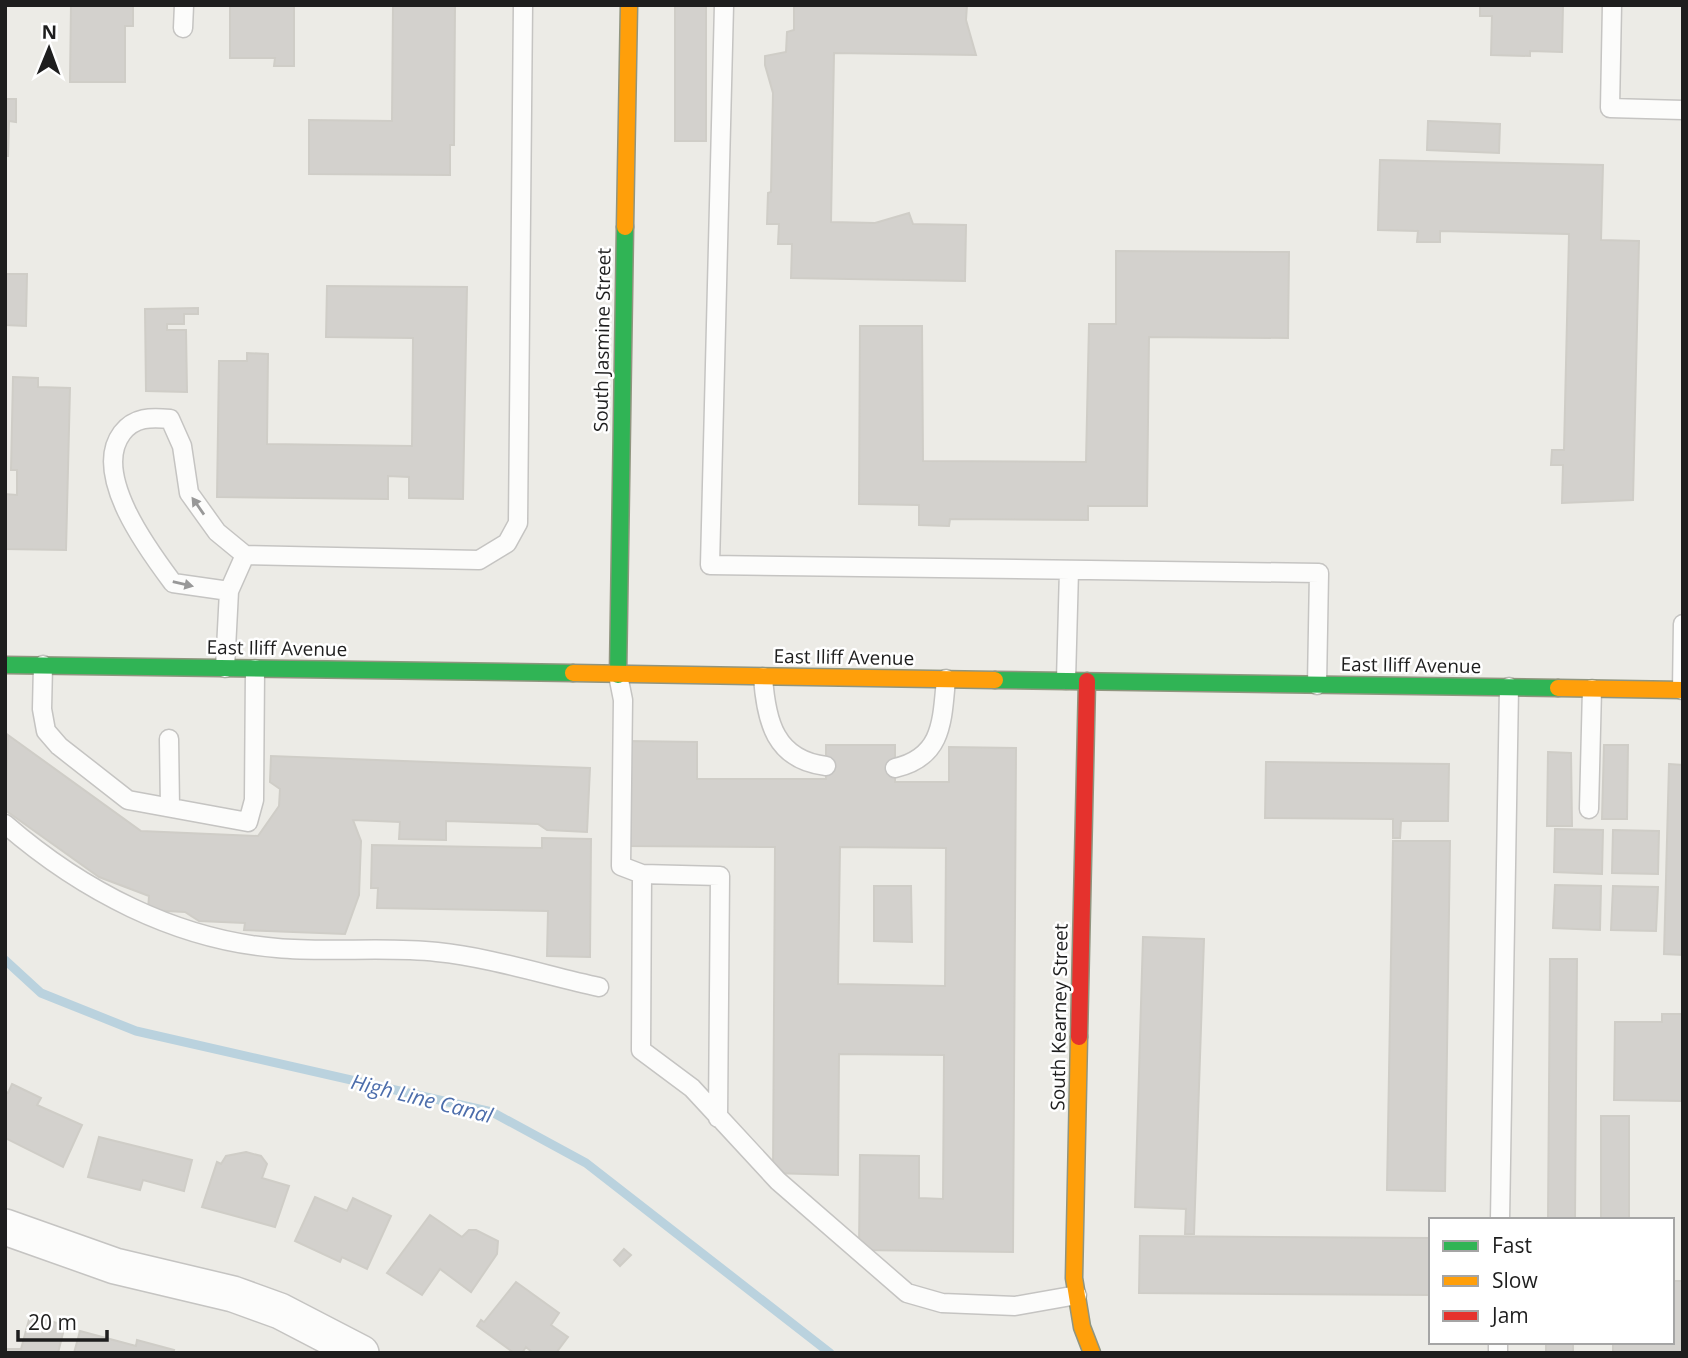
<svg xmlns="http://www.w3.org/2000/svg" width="1688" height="1358" viewBox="0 0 1688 1358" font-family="'Open Sans',sans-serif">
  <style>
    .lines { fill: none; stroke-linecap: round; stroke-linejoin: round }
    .stream { stroke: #bad2de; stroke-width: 9 }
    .building { fill: #d3d1cd; stroke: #cfcdc7; stroke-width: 2; fill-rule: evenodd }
    .lane-casing { stroke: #c5c4c2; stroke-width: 21 }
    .street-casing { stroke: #c5c4c2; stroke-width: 38 }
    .fast-casing { stroke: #90957f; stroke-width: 19 }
    .slow-casing { stroke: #90957f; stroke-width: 19 }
    .jam-casing { stroke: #90957f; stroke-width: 19 }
    .lane { stroke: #fcfcfb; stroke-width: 18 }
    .street { stroke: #fcfcfb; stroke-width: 35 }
    .fast { stroke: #30b455; stroke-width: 16 }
    .slow { stroke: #ff9f0a; stroke-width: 16 }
    .jam { stroke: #e5322d; stroke-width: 16 }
    .oneway { fill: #989898 }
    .labels { text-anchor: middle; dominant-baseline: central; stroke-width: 5; stroke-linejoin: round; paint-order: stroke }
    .street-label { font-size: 19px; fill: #1e1e1e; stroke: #fff }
    .water-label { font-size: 21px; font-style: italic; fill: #4c6dab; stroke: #fff }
  </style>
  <rect width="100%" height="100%" fill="#ecebe6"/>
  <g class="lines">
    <path class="stream" d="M 5,960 L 41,993 L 136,1031 L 492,1112 L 586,1163 L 830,1353"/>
  </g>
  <path class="building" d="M 71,5 L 133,5 L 133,26 L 125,26 L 125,82 L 70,82 Z
    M 230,5 L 294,5 L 294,66 L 274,66 L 275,58 L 230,58 Z
    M 393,5 L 455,5 L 454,145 L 450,145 L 450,175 L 309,174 L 309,120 L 392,121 Z
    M 675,5 L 706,5 L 706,141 L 675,141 Z
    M 794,5 L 967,5 L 966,20 L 976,55 L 834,53 L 831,222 L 875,223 L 909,213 L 913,224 L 966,225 L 965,281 L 791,278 L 792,244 L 778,244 L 779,224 L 767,224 L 768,193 L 771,192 L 773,93 L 765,65 L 765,56 L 786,52 L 787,32 L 794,30 Z
    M 1480,5 L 1563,5 L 1562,52 L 1530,51 L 1530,56 L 1491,55 L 1492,16 L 1480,16 Z
    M 5,99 L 16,99 L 16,122 L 9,121 L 8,156 L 5,156 Z
    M 1428,121 L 1500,124 L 1499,153 L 1427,150 Z
    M 1380,160 L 1603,165 L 1601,240 L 1639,241 L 1633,500 L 1562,503 L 1563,465 L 1551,465 L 1552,450 L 1564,450 L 1569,234 L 1440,231 L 1440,242 L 1417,242 L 1418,231 L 1378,230 Z
    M 1116,251 L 1289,252 L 1288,338 L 1149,337 L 1147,506 L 1088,506 L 1088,520 L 950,519 L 949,526 L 919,525 L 919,505 L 859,504 L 860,326 L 922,326 L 923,461 L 1086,462 L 1089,324 L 1116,324 Z
    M 5,274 L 27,274 L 26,326 L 5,325 Z
    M 327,286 L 467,287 L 463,499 L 409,498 L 409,477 L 388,476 L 388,499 L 217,497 L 219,361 L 247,361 L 247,353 L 268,354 L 267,444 L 412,446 L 413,338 L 326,337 Z
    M 198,308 L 198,314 L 184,314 L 184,324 L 167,324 L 167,330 L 186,330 L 187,392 L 146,391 L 145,309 Z
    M 13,377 L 38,378 L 38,387 L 70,388 L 66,550 L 5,549 L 5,494 L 17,495 L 17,470 L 11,470 Z
    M 8,735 L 141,831 L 258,836 L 279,806 L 280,789 L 270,782 L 271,756 L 590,768 L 587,832 L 547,830 L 538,824 L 446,821 L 446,840 L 399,839 L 400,822 L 353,820 L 361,841 L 359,895 L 345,934 L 244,930 L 245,923 L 199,921 L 185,912 L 148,910 L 149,896 L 99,877 L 5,810 Z
    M 628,741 L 697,742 L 697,779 L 826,779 L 826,745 L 895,745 L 895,782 L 949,782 L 949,747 L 1016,748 L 1013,1252 L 859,1250 L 860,1155 L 919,1156 L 919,1198 L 943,1199 L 944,1055 L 839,1054 L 838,1175 L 773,1173 L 775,847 L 627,846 ZM 840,847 L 946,848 L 945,986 L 838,984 Z
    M 1604,745 L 1628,745 L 1627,819 L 1602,819 Z
    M 1548,752 L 1571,753 L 1572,826 L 1547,826 Z
    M 1266,762 L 1449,764 L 1448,821 L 1401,821 L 1400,838 L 1393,838 L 1393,819 L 1265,818 Z
    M 1669,764 L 1683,765 L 1683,955 L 1664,954 Z
    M 1555,829 L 1603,830 L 1602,874 L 1554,872 Z
    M 1613,830 L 1659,831 L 1658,874 L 1612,873 Z
    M 542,838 L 591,839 L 590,957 L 547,956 L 548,911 L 377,908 L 378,888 L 371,888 L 372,845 L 542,848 Z
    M 1393,841 L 1450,841 L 1445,1191 L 1387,1190 Z
    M 1555,885 L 1601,886 L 1600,930 L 1553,928 Z
    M 874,886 L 911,886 L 912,942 L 874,941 Z
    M 1613,886 L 1658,887 L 1656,931 L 1611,930 Z
    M 1143,937 L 1204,939 L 1194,1234 L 1185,1234 L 1186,1209 L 1135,1207 Z
    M 1550,959 L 1577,959 L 1575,1220 L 1548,1220 Z
    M 1662,1014 L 1683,1014 L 1683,1101 L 1614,1100 L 1615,1022 L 1662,1022 Z
    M 12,1084 L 41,1098 L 37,1105 L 82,1125 L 63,1167 L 5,1138 L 5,1092 L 8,1093 Z
    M 1601,1116 L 1629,1116 L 1629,1220 L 1601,1220 Z
    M 99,1137 L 192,1160 L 184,1191 L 143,1180 L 140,1190 L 88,1177 Z
    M 246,1152 L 261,1156 L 267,1164 L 262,1178 L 289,1186 L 275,1227 L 202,1207 L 217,1162 L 221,1164 L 226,1156 Z
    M 315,1197 L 347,1211 L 353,1198 L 391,1216 L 367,1269 L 342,1257 L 340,1262 L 295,1241 Z
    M 430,1215 L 462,1237 L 469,1230 L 476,1230 L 498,1241 L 497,1254 L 471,1292 L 440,1269 L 422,1295 L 387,1273 Z
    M 1140,1236 L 1431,1238 L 1431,1295 L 1139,1293 Z
    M 624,1249 L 631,1255 L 620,1266 L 614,1260 Z
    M 1672,1281 L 1683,1281 L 1683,1353 L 1613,1353 L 1613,1342 L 1672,1342 Z
    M 516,1282 L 559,1313 L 551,1325 L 568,1337 L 556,1353 L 533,1353 L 526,1347 L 522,1353 L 514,1353 L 477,1326 L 481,1320 L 484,1322 Z
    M 30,1316 L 65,1325 L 58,1353 L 5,1353 L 5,1349 L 21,1349 Z
    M 80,1331 L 136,1346 L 137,1340 L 174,1350 L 173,1353 L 74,1353 Z
    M 1546,1342 L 1573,1342 L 1573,1353 L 1546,1353 Z"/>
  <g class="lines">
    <g class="lane-casing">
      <path id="lane" d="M 724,5 L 710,565 L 1319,573 L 1317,685
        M 1612,5 L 1610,108 L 1683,110
        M 183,28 L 184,5
        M 229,591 L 173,583 C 149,551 91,474 122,433 C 134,417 151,417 170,419 L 182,446 L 189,493 L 217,532 L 245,555
        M 43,665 L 42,709 L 46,731 L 59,746 L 128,800 L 248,822 L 254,800 L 255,669
        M 225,668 L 229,591 L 245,555 L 479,560 L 507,543 L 518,523 L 523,5
        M 618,675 L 623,700 L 621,866 L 642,874 L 641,1050 L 692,1088 L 778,1181 L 907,1293 L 942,1303 L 1015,1306 L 1077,1295
        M 763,677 C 766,721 775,760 826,766
        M 1066,680 L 1069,570
        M 1682,690 L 1683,624
        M 169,739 L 170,807
        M 895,768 C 943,757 942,721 946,679
        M 1589,809 L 1592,689
        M 5,824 C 81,890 176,940 277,948 C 330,953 384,946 437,952 C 489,957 548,976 599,987
        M 642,874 L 720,876 L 718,1118
        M 1500,1220 L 1509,687
        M 1498,1353 L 1498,1342"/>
    </g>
    <g class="street-casing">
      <path id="street" d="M 5,1227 L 115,1266 L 233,1294 L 280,1311 L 361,1353"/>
    </g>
    <g class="fast-casing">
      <path id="fast" d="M 5,665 L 573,673
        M 618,675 L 625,227
        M 995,680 L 1558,688"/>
    </g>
    <g class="slow-casing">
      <path id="slow" d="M 625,227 L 629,5
        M 573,673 L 995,680
        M 1558,688 L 1683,690
        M 1079,1037 L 1074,1278 L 1082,1327 L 1092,1353"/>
    </g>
    <g class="jam-casing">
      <path id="jam" d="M 1079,1037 L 1087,681"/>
    </g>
    <use href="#lane" class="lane"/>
    <use href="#street" class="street"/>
    <use href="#fast" class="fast"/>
    <use href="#slow" class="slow"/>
    <use href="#jam" class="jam"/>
  </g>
  <defs><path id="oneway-solid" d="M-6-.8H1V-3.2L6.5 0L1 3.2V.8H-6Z" transform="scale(1.75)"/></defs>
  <g class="oneway">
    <use href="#oneway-solid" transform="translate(198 506) rotate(-125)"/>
    <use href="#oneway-solid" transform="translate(183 584) rotate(13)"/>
  </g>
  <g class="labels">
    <g class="street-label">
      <text transform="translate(602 340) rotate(-89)">South Jasmine Street</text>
      <text transform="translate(277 648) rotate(1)">East Iliff Avenue</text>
      <text transform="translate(844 657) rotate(1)">East Iliff Avenue</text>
      <text transform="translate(1411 665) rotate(1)">East Iliff Avenue</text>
      <text transform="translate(1059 1017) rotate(-89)">South Kearney Street</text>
    </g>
    <g class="water-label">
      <text transform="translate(422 1098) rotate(14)">High Line Canal</text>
    </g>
  </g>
  <rect width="1688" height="1358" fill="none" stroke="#1e1e1e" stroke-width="14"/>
  <rect x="1429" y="1218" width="245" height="126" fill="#ffffff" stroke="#a5a5a5" stroke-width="2"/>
  <rect x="1443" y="1241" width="35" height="10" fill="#30b455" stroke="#a5a5a5" stroke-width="2"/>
  <text x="1492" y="1253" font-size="21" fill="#1e1e1e">Fast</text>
  <rect x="1443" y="1276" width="35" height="10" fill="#ff9f0a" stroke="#a5a5a5" stroke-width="2"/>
  <text x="1492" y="1288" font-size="21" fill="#1e1e1e">Slow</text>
  <rect x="1443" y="1311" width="35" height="10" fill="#e5322d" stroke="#a5a5a5" stroke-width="2"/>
  <text x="1492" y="1323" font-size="21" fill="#1e1e1e">Jam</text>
  <g transform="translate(49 49) rotate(1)" stroke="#ffffff" stroke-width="5" paint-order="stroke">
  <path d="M0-5L12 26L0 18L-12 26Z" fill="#1e1e1e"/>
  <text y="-10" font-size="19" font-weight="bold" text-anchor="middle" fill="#1e1e1e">N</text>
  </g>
  <path d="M18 1330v10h89v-10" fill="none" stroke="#1e1e1e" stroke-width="3.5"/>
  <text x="28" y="1330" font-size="21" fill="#1e1e1e" stroke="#ffffff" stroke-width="5" paint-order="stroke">20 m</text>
</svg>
